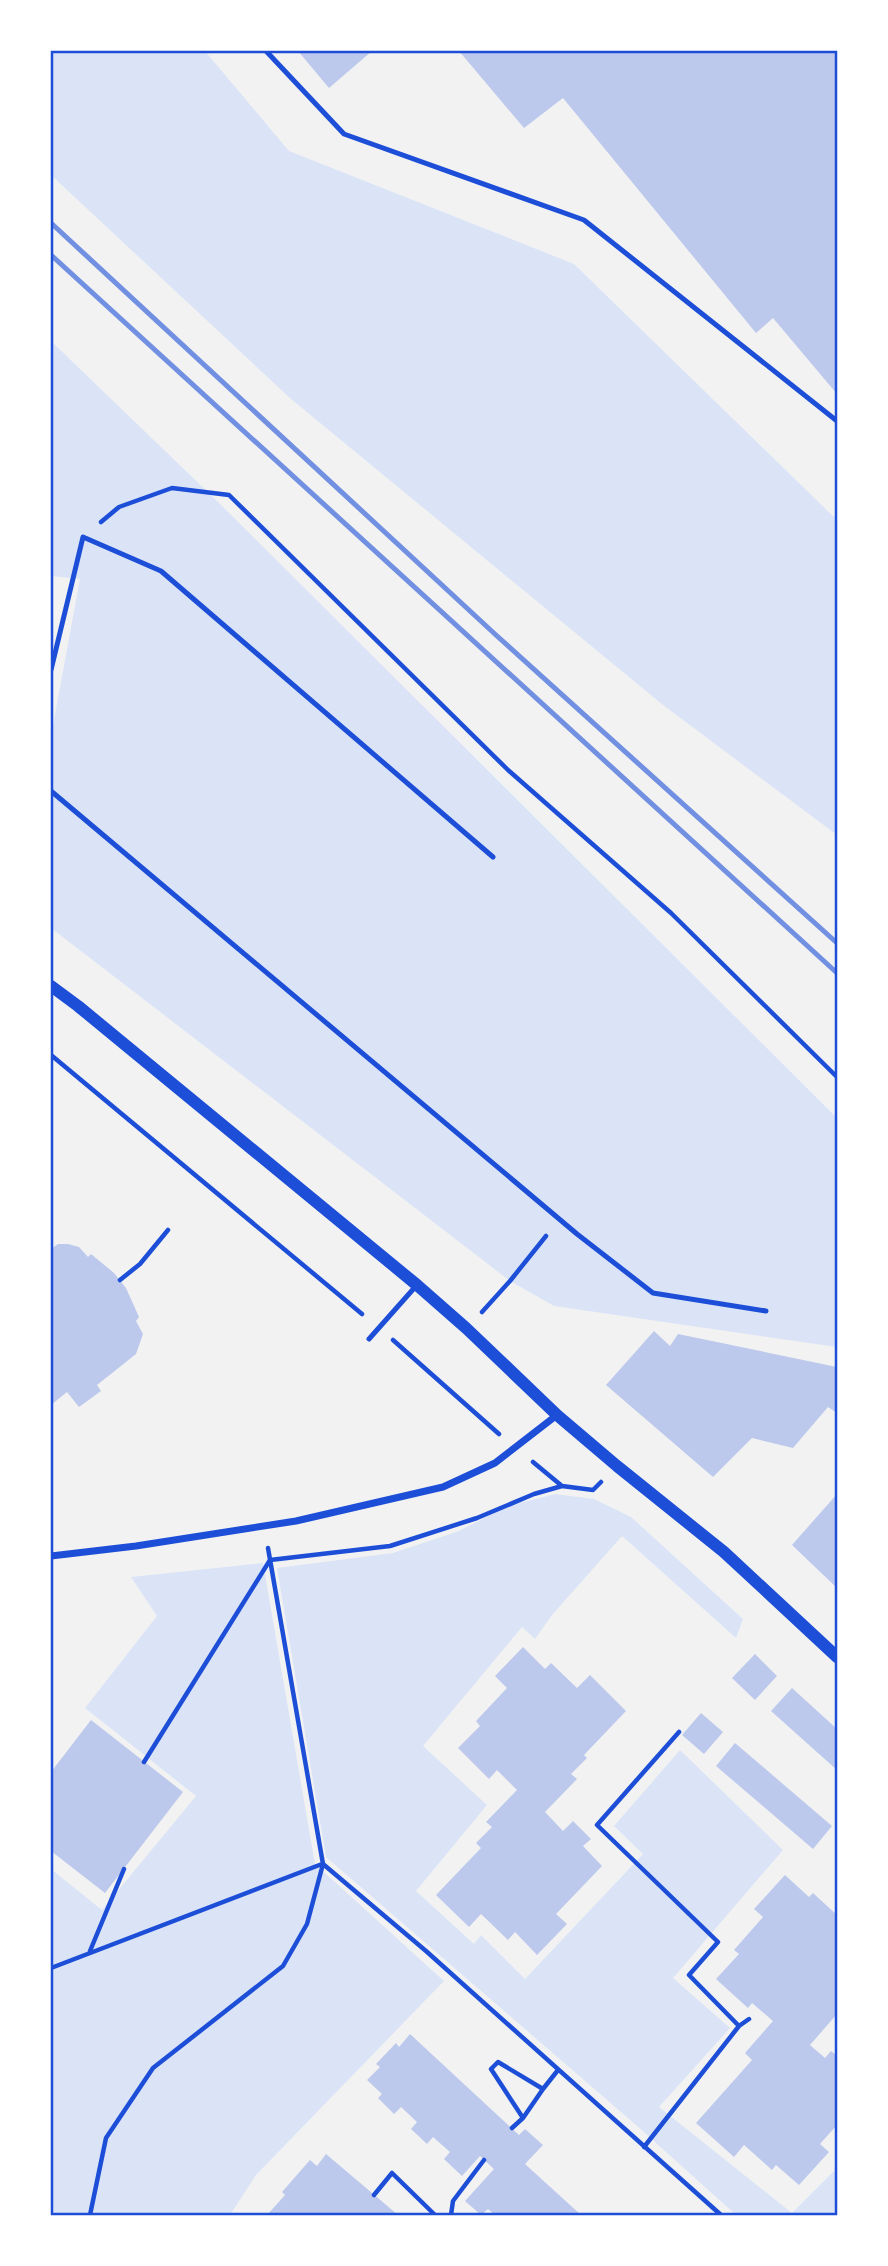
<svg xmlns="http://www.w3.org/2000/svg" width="888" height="2266" viewBox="0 0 888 2266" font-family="Arial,sans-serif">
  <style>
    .green { fill: #dbe4f7 }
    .building { fill: #bdc9ec }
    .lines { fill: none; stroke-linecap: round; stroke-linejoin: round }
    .path { stroke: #1d4ed8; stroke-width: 4.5 }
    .service { stroke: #1d4ed8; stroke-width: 5 }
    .minor { stroke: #1d4ed8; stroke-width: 7 }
    .tertiary { stroke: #1d4ed8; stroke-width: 12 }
    .rail { stroke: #7290e2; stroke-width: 5 }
    .neatline { fill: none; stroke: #1d4ed8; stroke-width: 2.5 }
  </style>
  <rect width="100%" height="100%" fill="#f2f2f2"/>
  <path class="green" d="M 51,51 L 205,51 L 289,151 L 574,264 L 837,520 L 837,835 L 663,705 L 291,399 L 51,175 Z
    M 51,341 L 217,501 L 837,1118 L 837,1347 L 554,1306 L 510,1281 L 51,928 L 51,736 L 80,579 L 51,576 Z
    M 555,1494 L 594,1499 L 631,1517 L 743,1619 L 736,1638 L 622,1536 L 552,1615 L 535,1639 L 522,1627 L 423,1746 L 487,1805 L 416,1891 L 474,1944 L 481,1935 L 525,1979 L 643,1854 L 614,1826 L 680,1750 L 783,1850 L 673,1978 L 730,2028 L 659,2107 L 792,2213 L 837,2168 L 837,2215 L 736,2215 L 636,2125 L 326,1857 L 277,1568 L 393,1553 L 459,1531 L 508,1506 Z
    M 263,1563 L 315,1864 L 444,1981 L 256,2175 L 230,2215 L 51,2215 L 51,1869 L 102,1910 L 196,1796 L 85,1708 L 157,1616 L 131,1577 Z"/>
  <path class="building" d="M 298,51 L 372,51 L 329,88 Z
    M 459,51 L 837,51 L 837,394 L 773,318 L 756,333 L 563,98 L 524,128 Z
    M 58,1244 L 68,1244 L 79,1247 L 88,1257 L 91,1254 L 114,1273 L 126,1288 L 139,1317 L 136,1321 L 143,1334 L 136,1354 L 97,1385 L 101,1391 L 79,1407 L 67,1392 L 51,1405 L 51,1249 Z
    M 654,1331 L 670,1346 L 678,1334 L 837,1367 L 837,1413 L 828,1407 L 793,1448 L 752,1438 L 713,1477 L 606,1385 Z
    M 837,1494 L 837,1588 L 792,1545 Z
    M 523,1647 L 545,1669 L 551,1663 L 577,1688 L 590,1675 L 626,1711 L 584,1755 L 587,1758 L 571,1774 L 577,1779 L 545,1812 L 563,1831 L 573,1821 L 591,1839 L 583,1846 L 602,1866 L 556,1914 L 567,1924 L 537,1955 L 515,1932 L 508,1940 L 481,1914 L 469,1927 L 436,1895 L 481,1848 L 476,1843 L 492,1827 L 486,1822 L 517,1790 L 497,1770 L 489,1779 L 458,1748 L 480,1726 L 476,1721 L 507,1688 L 495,1676 Z
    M 755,1654 L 777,1676 L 755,1700 L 732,1678 Z
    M 792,1688 L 837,1729 L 837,1770 L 771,1711 Z
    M 701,1713 L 723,1732 L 704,1754 L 682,1735 Z
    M 91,1720 L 183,1792 L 105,1893 L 51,1851 L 51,1772 Z
    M 735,1743 L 832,1826 L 813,1849 L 716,1766 Z
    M 785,1875 L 809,1897 L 813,1893 L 837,1915 L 837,2004 L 835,2007 L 837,2010 L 837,2014 L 810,2045 L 825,2058 L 831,2051 L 837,2056 L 837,2125 L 820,2144 L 829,2152 L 799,2185 L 776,2165 L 772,2170 L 744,2145 L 734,2157 L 696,2123 L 752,2060 L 745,2053 L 773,2021 L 752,2003 L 748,2008 L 716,1979 L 739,1954 L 734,1950 L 763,1917 L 754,1909 Z
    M 410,2034 L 519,2135 L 525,2129 L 543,2145 L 525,2164 L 581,2215 L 495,2215 L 488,2209 L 481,2215 L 465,2201 L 494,2169 L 480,2156 L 462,2176 L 444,2159 L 450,2152 L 433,2137 L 427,2144 L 411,2129 L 417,2122 L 401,2107 L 394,2114 L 378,2098 L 382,2094 L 367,2080 L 380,2067 L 376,2064 L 396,2043 L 399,2047 Z
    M 326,2154 L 398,2215 L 267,2215 L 285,2195 L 282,2192 L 310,2160 L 317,2166 Z"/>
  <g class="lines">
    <path class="path" d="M 101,522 L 119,507 L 172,488 L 229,495 L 508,770 L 671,913 L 837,1077
      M 51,1055 L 362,1314
      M 120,1280 L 140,1264 L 168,1230
      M 482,1312 L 510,1281 L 546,1236
      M 393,1340 L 499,1434
      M 533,1462 L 562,1486
      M 268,1548 L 323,1864 L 426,1951 L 721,2215
      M 144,1762 L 270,1560 L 390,1546 L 477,1518 L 534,1494 L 562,1486 L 593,1490 L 601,1482
      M 90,1951 L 124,1869
      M 51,1968 L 322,1864
      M 739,2026 L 749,2019
      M 523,2118 L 543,2089
      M 512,2128 L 523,2118 L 491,2069 L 498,2062 L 543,2089 L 558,2070
      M 644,2147 L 739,2026 L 689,1975 L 718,1942 L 597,1825 L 679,1732
      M 374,2195 L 392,2173 L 435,2215
      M 90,2215 L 106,2138 L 153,2068 L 283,1966 L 307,1924 L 323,1864
      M 451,2215 L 453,2201 L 484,2160"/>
    <path class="service" d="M 266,51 L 344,134 L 584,220 L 837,421
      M 51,670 L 83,537 L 161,571 L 493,857
      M 51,791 L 577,1234 L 653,1293 L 766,1311
      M 369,1339 L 416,1286"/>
    <path class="minor" d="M 51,1556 L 136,1546 L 296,1521 L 443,1487 L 495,1463 L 557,1415"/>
    <path class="tertiary" d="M 51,986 L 78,1006 L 417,1285 L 466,1328 L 557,1415 L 617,1466 L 724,1552 L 837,1657"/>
    <path class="rail" d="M 51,223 L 497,636 L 837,943
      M 51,255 L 837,973"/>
  </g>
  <rect width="888" height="2266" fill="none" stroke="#ffffff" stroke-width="105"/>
  <rect x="52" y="52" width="784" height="2162" class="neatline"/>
</svg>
